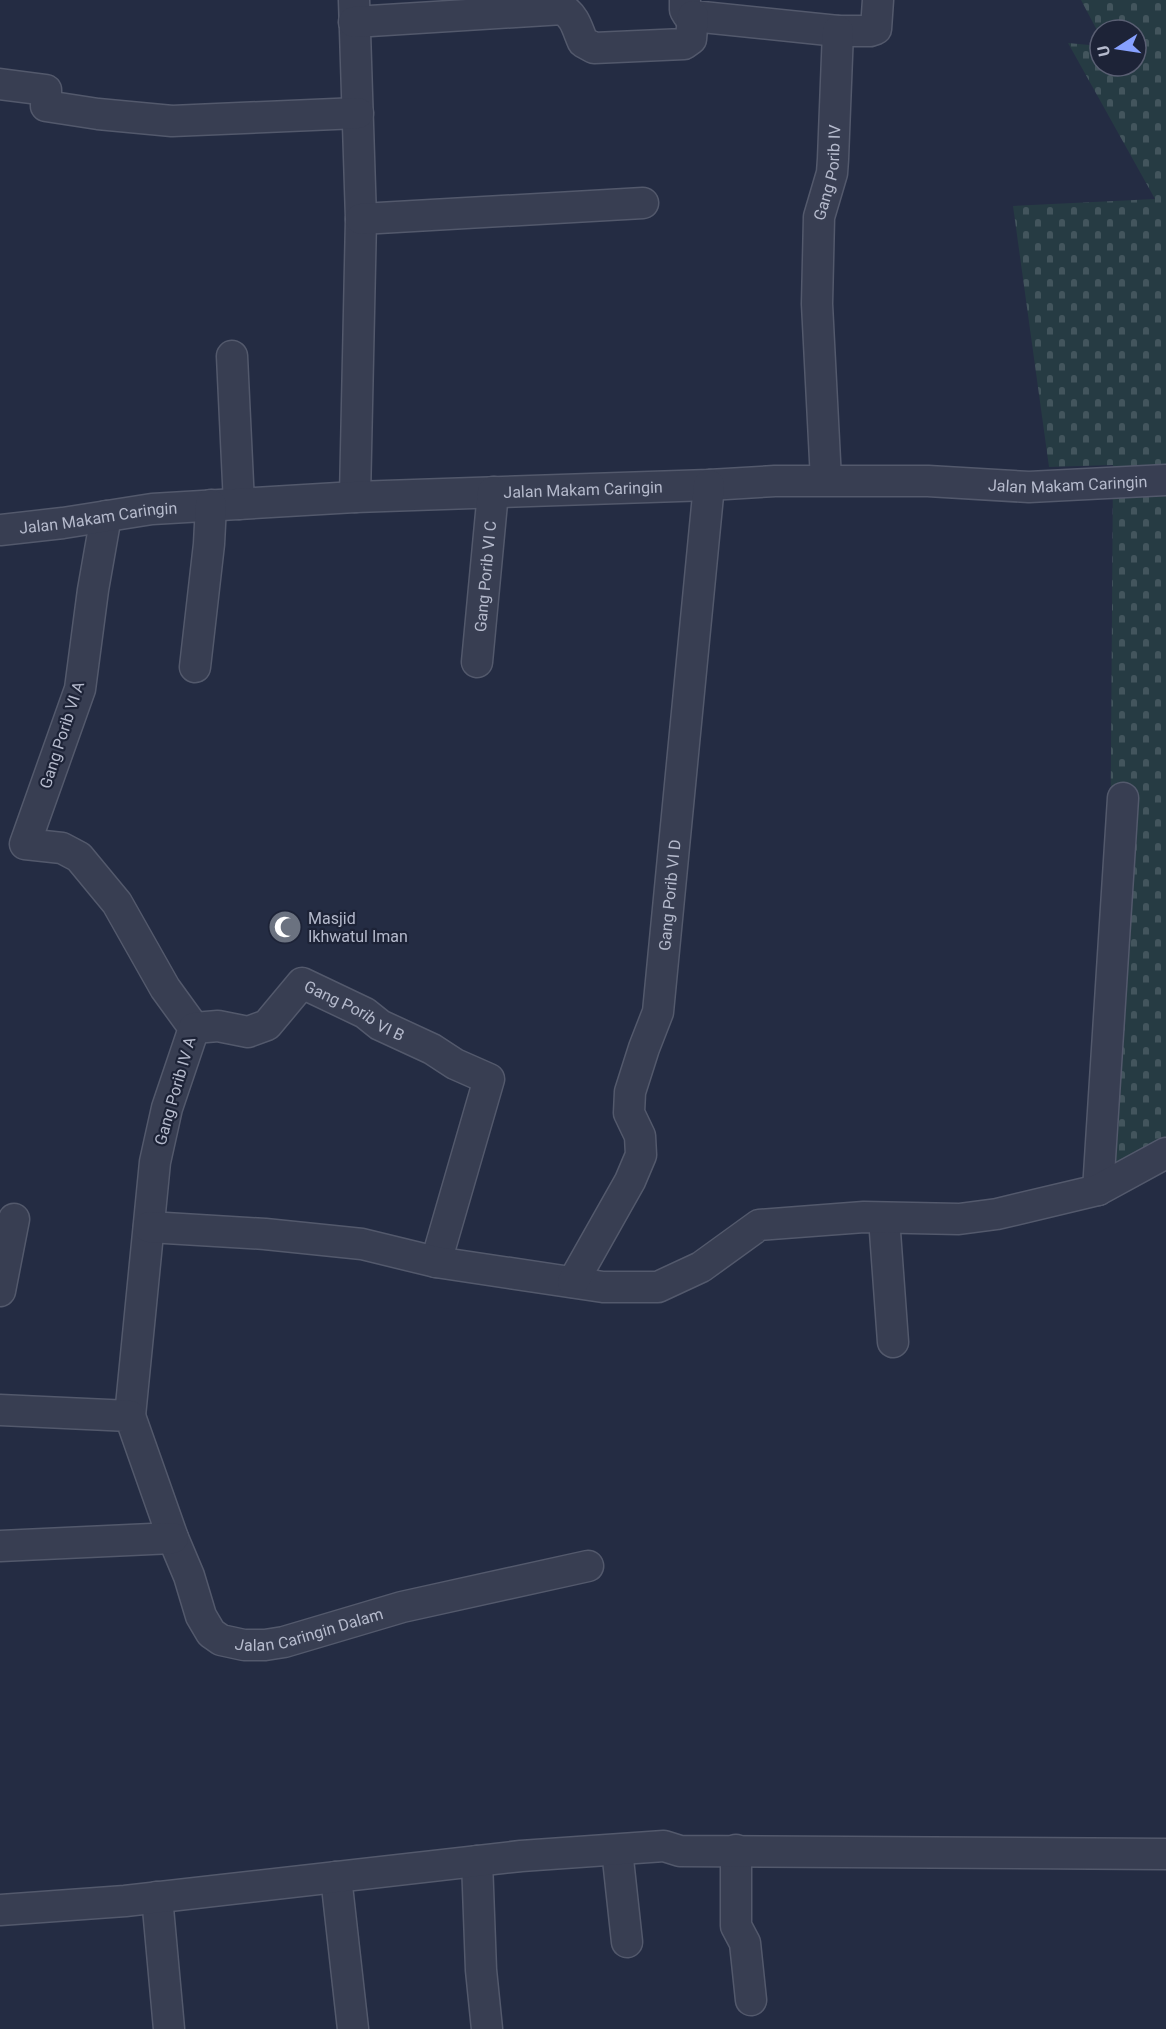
<svg xmlns="http://www.w3.org/2000/svg" width="1166" height="2029" viewBox="0 0 1166 2029" font-family="Roboto,sans-serif">
  <style>
    .cemetery { fill: url(#cemetery-stones) }
    .lines { fill: none; stroke-linecap: round; stroke-linejoin: round }
    .street-casing { stroke: #53596c; stroke-width: 33 }
    .street { stroke: #383e52; stroke-width: 30 }
    .labels { text-anchor: middle; dominant-baseline: central; stroke-width: 4.5; stroke-linejoin: round; paint-order: stroke }
    .street-label { font-size: 16px; fill: #b5bacc; stroke: #1d2337 }
    .poi-label { font-size: 16px; fill: #b5bacc; stroke: #1d2337; text-anchor: start }
  </style>
  <defs>
    <pattern id="cemetery-stones" width="16" height="16" patternUnits="userSpaceOnUse" patternTransform="scale(1.5)"><rect width="16" height="16" fill="#263b43"/><path d="M2 7V4a2 2 0 0 1 4 0v3zM10 15v-3a2 2 0 0 1 4 0v3z" fill="#43555d"/></pattern>
  </defs>
  <rect width="100%" height="100%" fill="#242c43"/>
  <path class="cemetery" d="M 1081,0 L 1166,0 L 1166,1154 L 1108,1186 L 1113,465 L 1049,467 L 1013,206 L 1155,199 L 1068,43 L 1100,46 L 1100,66 L 1136,66 L 1136,30 L 1100,30 L 1100,36 Z"/>
  <g class="lines">
    <g class="street-casing">
      <g id="street">
        <path d="M 354,0 L 361,219 L 355,497"/>
        <path d="M 685,0 L 685,10 L 688,15 L 693,16 L 838,31 L 870,31 L 876,29 L 878,0"/>
        <path d="M 354,22 L 563,9 C 576,18 577,29 583,42 L 594,48 L 684,44 L 691,39 L 693,16"/>
        <path d="M 0,84 L 46,90 L 46,106 L 98,114 L 172,121 L 358,113"/>
        <path d="M 361,219 L 643,203"/>
        <path d="M 232,356 L 239,504"/>
        <path id="s1" d="M 826,480 L 817,304 L 819,217 L 832,173 L 833,159 L 838,31"/>
        <path d="M 106,516 L 93,590 L 80,689 L 25,844 L 62,848 L 79,857 L 117,903 L 165,988 L 194,1028 L 167,1108 L 155,1162 L 130,1416"/>
        <path id="s2" d="M 0,530 L 63,523 L 152,509 L 355,497 L 709,485 L 775,481 L 928,481 L 1029,487 L 1166,480"/>
        <path id="s3" d="M 477,662 L 493,492"/>
        <path d="M 195,667 L 209,544 L 211,505"/>
        <path id="s4" d="M 194,1028 L 218,1026 L 248,1032 L 267,1025 L 302,983 L 365,1013 L 380,1025 L 432,1049 L 455,1064 L 489,1079 L 436,1262"/>
        <path d="M 1098,1190 L 1123,798"/>
        <path d="M 884,1218 L 893,1342"/>
        <path d="M 149,1227 L 265,1234 L 362,1244 L 436,1262 L 603,1287 L 658,1287 L 701,1267 L 759,1225 L 864,1217 L 959,1219 L 997,1214 L 1098,1190 L 1166,1153"/>
        <path id="s5" d="M 573,1282 L 630,1181 L 641,1155 L 640,1136 L 629,1113 L 630,1092 L 644,1048 L 658,1012 L 709,485"/>
        <path d="M 0,1291 L 14,1219"/>
        <path id="s6" d="M 0,1410 L 130,1416 L 173,1538 L 189,1576 L 201,1616 L 211,1633 L 221,1640 L 244,1645 L 265,1645 L 284,1642 L 402,1607 L 588,1566"/>
        <path d="M 0,1546 L 173,1538"/>
        <path d="M 617,1850 L 627,1942"/>
        <path d="M 736,1850 L 736,1926 L 745,1943 L 751,2000"/>
        <path d="M 477,1861 L 481,1970 L 487,2029"/>
        <path d="M 336,1877 L 353,2029"/>
        <path d="M 157,1897 L 169,2029"/>
        <path d="M 0,1910 L 125,1901 L 521,1856 L 664,1846 L 680,1851 L 1166,1854"/>
      </g>
    </g>
    <use href="#street" class="street"/>
  </g>
  <defs>
    <g id="mosque-disc" transform="scale(1.725)"><circle r="9.5" fill="#6b7280" stroke="#1d2337"/><path d="M3.5-4.9A6 6 0 1 0 3.5 4.9A5 5 0 1 1 3.5-4.9Z" fill="#fff"/></g>
  </defs>
  <g fill-rule="evenodd">
    <use href="#mosque-disc" x="285" y="927"/>
  </g>
  <g class="labels">
    <g class="street-label">
      <text stroke="none"><textPath href="#s1" startOffset="309">Gang Porib IV</textPath></text>
      <text stroke="none"><textPath href="#s2" startOffset="1070">Jalan Makam Caringin</textPath></text>
      <text stroke="none"><textPath href="#s2" startOffset="585">Jalan Makam Caringin</textPath></text>
      <text stroke="none"><textPath href="#s2" startOffset="99">Jalan Makam Caringin</textPath></text>
      <text stroke="none"><textPath href="#s3" startOffset="86">Gang Porib VI C</textPath></text>
      <text transform="translate(62 735) rotate(-72)">Gang Porib VI A</text>
      <text stroke="none"><textPath href="#s5" startOffset="412">Gang Porib VI D</textPath></text>
      <text stroke="none"><textPath href="#s4" startOffset="189">Gang Porib VI B</textPath></text>
      <text transform="translate(175 1091) rotate(-74)">Gang Porib IV A</text>
      <text stroke="none"><textPath href="#s6" startOffset="465">Jalan Caringin Dalam</textPath></text>
    </g>
    <g class="poi-label">
      <text x="308" y="918">Masjid<tspan x="308" dy="18">Ikhwatul Iman</tspan></text>
    </g>
  </g>
  <g transform="translate(1118 48) rotate(258)"><circle r="28" fill="#1d2337" stroke="#5a5f73" stroke-width="1.5"/>
  <path d="M0-4.5L10 22L0 15L-10 22Z" fill="#87a1ff"/>
  <text y="-9" font-size="16" font-weight="bold" text-anchor="middle" fill="#b5bacc">U</text>
  </g>
</svg>
